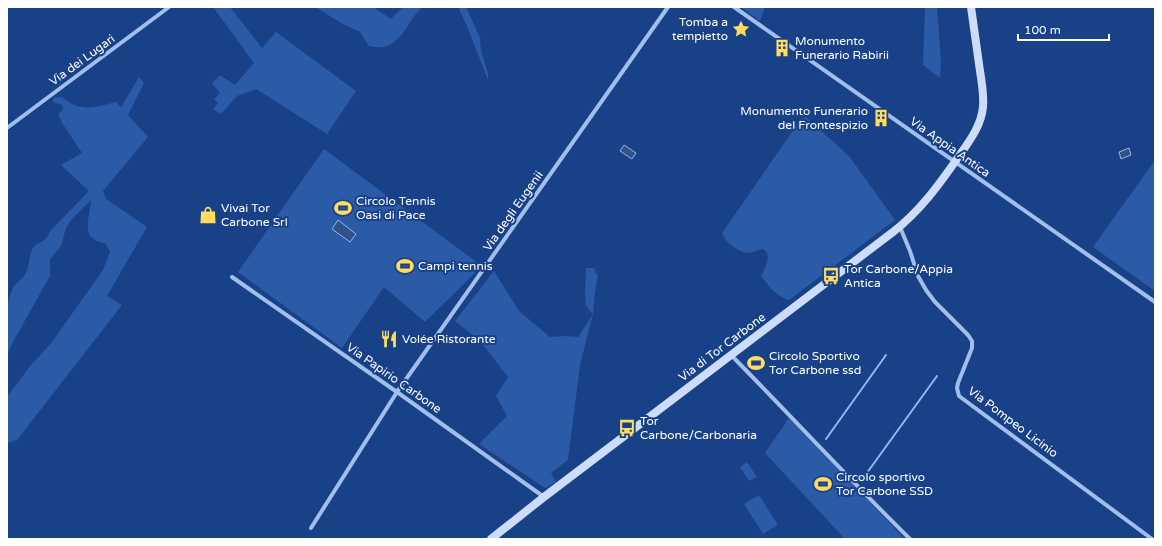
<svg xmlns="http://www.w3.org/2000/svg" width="1162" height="546" viewBox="0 0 1162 546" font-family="'Varela Round',sans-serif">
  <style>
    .green { fill: #2b5aa6 }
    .water { fill: #325185; stroke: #93b7f0 }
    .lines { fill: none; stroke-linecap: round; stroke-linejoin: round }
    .stream { stroke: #93b7f0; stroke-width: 2 }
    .minor { stroke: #a1beed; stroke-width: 4 }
    .secondary { stroke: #cdddf9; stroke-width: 8 }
    .labels { text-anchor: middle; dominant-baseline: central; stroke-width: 4; stroke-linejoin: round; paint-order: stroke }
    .poi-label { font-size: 12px; fill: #fff; stroke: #194188; text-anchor: start }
    .street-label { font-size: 12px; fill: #fff; stroke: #194188 }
  </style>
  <rect width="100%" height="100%" fill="#194188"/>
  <path class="green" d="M 213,7 L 230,7 L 262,48 L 276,32 L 356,91 L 327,134 L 256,89 L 237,96 L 221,114 L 213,109 L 218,103 L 214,99 L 220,93 L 212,83 L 220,75 L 235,85 L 254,63 Z
    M 315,7 L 373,7 L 391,19 L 403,7 L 423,7 C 408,19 404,42 384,47 C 380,48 373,47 369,46 L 360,32 L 343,24 Z
    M 458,7 L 466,7 L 480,38 L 481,50 L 488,74 L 488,80 L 467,26 Z
    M 741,7 L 765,7 L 760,21 Z
    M 925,7 L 937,7 L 941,61 L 940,78 L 923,65 Z
    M 139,77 L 144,83 L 128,115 L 148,137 L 103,191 L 106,199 L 147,227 L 107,296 L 122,305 L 17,440 L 7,443 L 7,397 L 31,365 L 52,342 L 103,270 L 110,252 L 106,244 C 102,242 97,242 94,239 C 82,232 91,211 91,200 L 71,220 L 66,228 L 61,246 L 50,259 L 50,276 L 14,340 L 7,355 C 7,333 3,308 13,288 C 16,282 23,280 26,272 C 30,265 29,254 33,248 C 39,240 45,244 50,231 L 89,191 L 61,165 L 82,153 L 62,123 L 58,114 L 63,110 L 62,105 L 53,102 L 53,98 L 62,97 C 79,113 95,107 116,102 L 121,107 Z
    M 806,117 L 849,156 L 895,220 L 789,300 C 776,297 769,286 761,276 C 765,267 773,256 763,249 C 758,250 752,253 747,253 C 738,252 724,241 722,233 L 801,119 Z
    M 324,149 L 482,266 L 425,322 L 384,287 L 342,348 L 238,272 Z
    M 1155,160 L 1155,291 L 1093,247 Z
    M 586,268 L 594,268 L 598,276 L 595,292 L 593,314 L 580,365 L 568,460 L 551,473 L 556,482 L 545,488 L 479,444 L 507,416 L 496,396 L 508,377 L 480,341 L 455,321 L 494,271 L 519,311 L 550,337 L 565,336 L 578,337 L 593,314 L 586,306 L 585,294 Z
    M 789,418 L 905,539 L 845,539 L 765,453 Z
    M 747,462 L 757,477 L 749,481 L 740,467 Z
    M 759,495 L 778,525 L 763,534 L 744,504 Z"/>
  <path class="water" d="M 624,145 L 636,153 L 632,159 L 620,151 Z
    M 1129,148 L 1131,155 L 1121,159 L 1119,152 Z
    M 338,220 L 356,234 L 350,242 L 332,229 Z"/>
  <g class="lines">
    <path class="stream" d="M 826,439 L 886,355
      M 864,477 L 937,376"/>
    <path class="minor" d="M 734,7 L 1155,302
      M 7,128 L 169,7
      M 900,227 L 910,251 L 918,276 L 926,290 L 935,302 L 968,335 L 972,341 L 972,348 L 958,383 L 957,388 L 959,396 L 1152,539
      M 232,277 L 397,392 L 544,497
      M 731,355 C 791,416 849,479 910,539
      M 311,528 L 397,392 L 668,7"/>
    <path class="secondary" d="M 491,539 L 544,497 L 893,232 C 920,211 938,186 957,159 C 968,143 981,127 983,107 C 984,95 982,83 980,71 C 977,49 974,28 971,7"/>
  </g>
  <defs>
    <g id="sight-bare" transform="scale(1.38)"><path d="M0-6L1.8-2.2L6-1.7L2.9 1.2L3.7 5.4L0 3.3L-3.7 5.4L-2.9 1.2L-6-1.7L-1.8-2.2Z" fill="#ffdc5d" stroke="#194188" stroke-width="2.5" paint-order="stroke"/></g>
    <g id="building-bare" transform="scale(1.38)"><path d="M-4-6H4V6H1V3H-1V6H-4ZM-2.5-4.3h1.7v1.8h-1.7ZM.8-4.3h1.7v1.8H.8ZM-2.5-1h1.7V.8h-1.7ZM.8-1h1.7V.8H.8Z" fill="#ffdc5d" stroke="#194188" stroke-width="2.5" paint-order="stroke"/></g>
    <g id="stadium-bare" transform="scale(1.38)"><path d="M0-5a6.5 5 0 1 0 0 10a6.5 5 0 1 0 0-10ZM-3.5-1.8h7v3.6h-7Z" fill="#ffdc5d" stroke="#194188" stroke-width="2.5" paint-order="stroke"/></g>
    <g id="shop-bare" transform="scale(1.38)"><path d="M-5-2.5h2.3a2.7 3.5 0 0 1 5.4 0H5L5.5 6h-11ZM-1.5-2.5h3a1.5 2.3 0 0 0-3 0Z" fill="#ffdc5d" stroke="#194188" stroke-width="2.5" paint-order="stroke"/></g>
    <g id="bus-bare" transform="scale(1.38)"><path d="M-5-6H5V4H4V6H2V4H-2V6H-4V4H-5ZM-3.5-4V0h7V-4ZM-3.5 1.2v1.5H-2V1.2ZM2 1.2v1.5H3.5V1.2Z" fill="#ffdc5d" stroke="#194188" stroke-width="2.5" paint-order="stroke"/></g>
    <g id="restaurant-bare" transform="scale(1.38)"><path d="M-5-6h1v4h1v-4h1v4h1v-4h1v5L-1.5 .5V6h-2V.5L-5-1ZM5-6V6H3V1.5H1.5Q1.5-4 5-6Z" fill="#ffdc5d" stroke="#194188" stroke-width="2.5" paint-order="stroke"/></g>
  </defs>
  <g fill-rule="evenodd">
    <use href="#sight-bare" x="741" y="29"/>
    <use href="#building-bare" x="782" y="48"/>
    <use href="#building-bare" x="881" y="118"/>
    <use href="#stadium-bare" x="343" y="208"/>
    <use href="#shop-bare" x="208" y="215"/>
    <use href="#stadium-bare" x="405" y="266"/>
    <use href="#bus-bare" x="831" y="276"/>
    <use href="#restaurant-bare" x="389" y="339"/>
    <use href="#stadium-bare" x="756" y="363"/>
    <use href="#bus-bare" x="627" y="428"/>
    <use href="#stadium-bare" x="823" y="484"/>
  </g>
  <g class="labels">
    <g class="poi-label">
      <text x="728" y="22" text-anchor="end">Tomba a<tspan x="728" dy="14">tempietto</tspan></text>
      <text x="795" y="41">Monumento<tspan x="795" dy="14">Funerario Rabirii</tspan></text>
      <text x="868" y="111" text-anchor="end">Monumento Funerario<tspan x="868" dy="14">del Frontespizio</tspan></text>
      <text x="356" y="201">Circolo Tennis<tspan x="356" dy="14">Oasi di Pace</tspan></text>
      <text x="221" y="208">Vivai Tor<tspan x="221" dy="14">Carbone Srl</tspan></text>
      <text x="418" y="266">Campi tennis</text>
      <text x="844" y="269">Tor Carbone/Appia<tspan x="844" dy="14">Antica</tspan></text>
      <text x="402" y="339">Volée Ristorante</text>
      <text x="769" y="356">Circolo Sportivo<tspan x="769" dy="14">Tor Carbone ssd</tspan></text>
      <text x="640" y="421">Tor<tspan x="640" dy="14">Carbone/Carbonaria</tspan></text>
      <text x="836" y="477">Circolo sportivo<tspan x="836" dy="14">Tor Carbone SSD</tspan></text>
    </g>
    <g class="street-label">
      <text transform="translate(82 60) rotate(-36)">Via dei Lugari</text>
      <text transform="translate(950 147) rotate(35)">Via Appia Antica</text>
      <text transform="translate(513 211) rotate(-55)">Via degli Eugenii</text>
      <text transform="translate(722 347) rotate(-37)">Via di Tor Carbone</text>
      <text transform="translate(394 378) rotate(35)">Via Papirio Carbone</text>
      <text transform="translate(1013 422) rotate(37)">Via Pompeo Licinio</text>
    </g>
  </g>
  <rect width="1162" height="546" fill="none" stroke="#ffffff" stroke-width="16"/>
  <path d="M1018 34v6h91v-6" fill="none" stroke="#ffffff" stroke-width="2"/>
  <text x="1024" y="34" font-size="12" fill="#ffffff" stroke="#194188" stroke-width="3" paint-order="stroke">100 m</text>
</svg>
